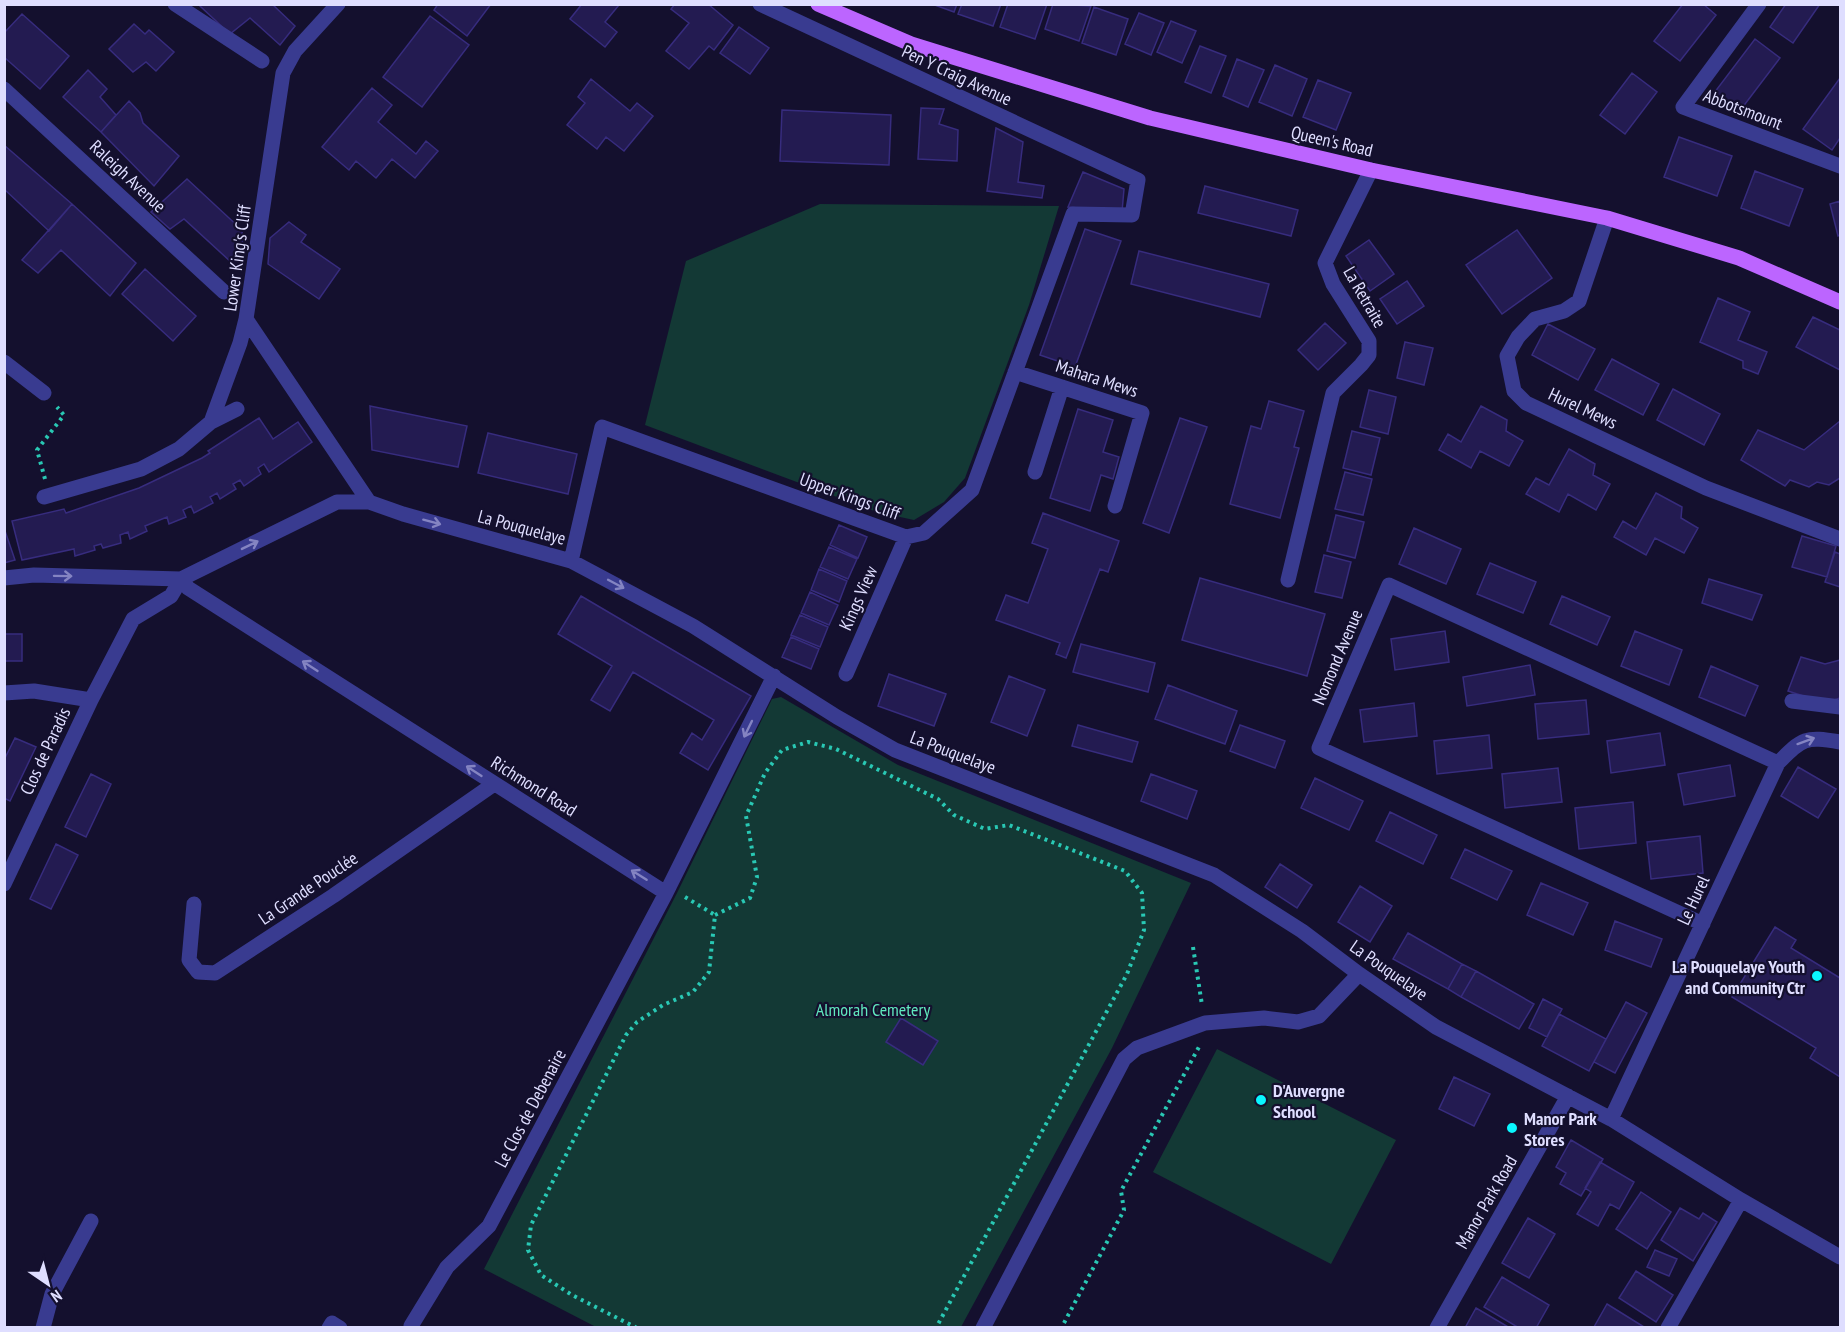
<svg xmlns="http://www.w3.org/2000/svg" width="1845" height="1332" viewBox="0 0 1845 1332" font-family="'PT Sans Narrow',sans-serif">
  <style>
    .green { fill: #133935 }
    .building { fill: #231b51; stroke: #372c7e; stroke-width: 1.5 }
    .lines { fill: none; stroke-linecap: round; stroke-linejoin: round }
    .path { stroke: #29c8b4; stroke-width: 4; stroke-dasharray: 3 4.5; stroke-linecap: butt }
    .minor { stroke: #393b90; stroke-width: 15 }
    .major { stroke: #bc65ff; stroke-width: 15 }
    .oneway { stroke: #8484c2 }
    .poi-dot { fill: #0af6ff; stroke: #14102e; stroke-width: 2 }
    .labels { text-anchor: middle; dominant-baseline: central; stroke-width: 4.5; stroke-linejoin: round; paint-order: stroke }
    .street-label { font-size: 18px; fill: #dfdeff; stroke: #14102e }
    .poi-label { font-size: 18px; font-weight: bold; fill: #dfdeff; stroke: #14102e; text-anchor: start }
    .park-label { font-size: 18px; fill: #60e8be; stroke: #14102e }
  </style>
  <rect width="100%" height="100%" fill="#14102e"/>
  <path class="green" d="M 820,204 L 1059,206 L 1029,305 L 965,478 L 944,502 L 914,520 L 877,512 L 645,425 L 686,261 Z
    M 781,697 L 898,765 L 1191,883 L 1112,1048 L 961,1327 L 596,1327 L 484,1269 L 677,893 L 772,699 Z
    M 1217,1049 L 1396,1140 L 1331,1264 L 1153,1172 Z"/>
  <path class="building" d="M 201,4 L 272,4 L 295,26 L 280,45 L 250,18 L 230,34 L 200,6 Z
    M 438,4 L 491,4 L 467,36 L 434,10 Z
    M 582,4 L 619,5 L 605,22 L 617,32 L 605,47 L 570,19 Z
    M 675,4 L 708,4 L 733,25 L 714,50 L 709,46 L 689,69 L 666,51 L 689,23 L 671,9 Z
    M 932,4 L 957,4 L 954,12 Z
    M 962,4 L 1001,4 L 993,26 L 958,14 Z
    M 1008,4 L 1047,4 L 1035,39 L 1000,27 Z
    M 1053,4 L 1091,6 L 1079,41 L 1045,29 Z
    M 1683,4 L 1703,4 L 1716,15 L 1680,61 L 1654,41 Z
    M 1786,4 L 1820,4 L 1793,43 L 1770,27 Z
    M 1094,7 L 1128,19 L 1116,55 L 1082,43 Z
    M 1139,13 L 1164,23 L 1151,55 L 1125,44 Z
    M 22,14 L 69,56 L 40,89 L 4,57 L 4,33 Z
    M 430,16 L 469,45 L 422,107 L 383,77 Z
    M 1171,21 L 1196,31 L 1182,63 L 1157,52 Z
    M 134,24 L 145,34 L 149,30 L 174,52 L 156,71 L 146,62 L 133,72 L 109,49 Z
    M 739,27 L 769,48 L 750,74 L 720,53 Z
    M 1755,39 L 1780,58 L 1739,112 L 1714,93 Z
    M 1200,46 L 1226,56 L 1211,93 L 1185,82 Z
    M 1237,59 L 1264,70 L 1248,107 L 1223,96 Z
    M 1275,65 L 1307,79 L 1292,116 L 1259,102 Z
    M 88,70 L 107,89 L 100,97 L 116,115 L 101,132 L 63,97 Z
    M 1632,73 L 1657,92 L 1625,134 L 1600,115 Z
    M 1840,78 L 1840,138 L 1832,150 L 1803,129 Z
    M 591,79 L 630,111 L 637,103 L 653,116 L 624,151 L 606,137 L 597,149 L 567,125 L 585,103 L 578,97 Z
    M 1318,80 L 1351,93 L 1336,130 L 1303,117 Z
    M 372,88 L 392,105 L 378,122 L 416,154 L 426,141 L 438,151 L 415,178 L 392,159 L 376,178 L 356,161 L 349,170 L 322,147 Z
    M 129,101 L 140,113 L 143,123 L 179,156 L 154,186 L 101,132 Z
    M 921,108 L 944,109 L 939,124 L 958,130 L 957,161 L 918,159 Z
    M 782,110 L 891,115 L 889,165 L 780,161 Z
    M 996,128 L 1023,142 L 1018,182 L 1044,186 L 1042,198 L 987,191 Z
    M 1679,137 L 1732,156 L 1717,196 L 1664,177 Z
    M 4,145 L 72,204 L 49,231 L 4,189 Z
    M 1755,171 L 1803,189 L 1789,226 L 1741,208 Z
    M 1083,172 L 1124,189 L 1122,212 L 1068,207 Z
    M 187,179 L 242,230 L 243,253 L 231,262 L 184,219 L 170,229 L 151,212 Z
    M 1205,186 L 1298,210 L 1291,236 L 1198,213 Z
    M 1840,201 L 1840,235 L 1838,236 L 1830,204 Z
    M 72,204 L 136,263 L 110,296 L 61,250 L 38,273 L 22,260 Z
    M 289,222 L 306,235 L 301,242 L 340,269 L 319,299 L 268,264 L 270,238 Z
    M 1085,229 L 1121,241 L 1075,367 L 1040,355 Z
    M 1517,230 L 1552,278 L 1502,314 L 1466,265 Z
    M 1369,240 L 1394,274 L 1370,291 L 1346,256 Z
    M 1139,251 L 1269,284 L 1260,317 L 1131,284 Z
    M 145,269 L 196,316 L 173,341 L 122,294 Z
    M 1407,281 L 1424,306 L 1397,324 L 1380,299 Z
    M 1718,298 L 1750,312 L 1738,340 L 1767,352 L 1758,374 L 1743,368 L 1743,361 L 1700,342 Z
    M 1813,317 L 1840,330 L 1840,370 L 1796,347 Z
    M 1325,323 L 1346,343 L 1318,370 L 1298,350 Z
    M 1548,324 L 1595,349 L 1578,380 L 1532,355 Z
    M 1405,342 L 1433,348 L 1424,385 L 1397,378 Z
    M 1612,359 L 1659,384 L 1643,415 L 1595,390 Z
    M 1673,389 L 1720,414 L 1704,445 L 1657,420 Z
    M 1369,390 L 1396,397 L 1388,434 L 1360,427 Z
    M 1269,401 L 1304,411 L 1294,447 L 1299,448 L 1280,518 L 1230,504 L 1251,426 L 1261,429 Z
    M 370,406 L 467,426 L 458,467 L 372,450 Z
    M 1481,406 L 1507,420 L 1506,431 L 1523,441 L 1509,466 L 1480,451 L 1471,468 L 1439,450 L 1448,434 L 1461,442 Z
    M 1078,409 L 1113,420 L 1103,452 L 1119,457 L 1113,479 L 1101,475 L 1090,511 L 1050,498 Z
    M 259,418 L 273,439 L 298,422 L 312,442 L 269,472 L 264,464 L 258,468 L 261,474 L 244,486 L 240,480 L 233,484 L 236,489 L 220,499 L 217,493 L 210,497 L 213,503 L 194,513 L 191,506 L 183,510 L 186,517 L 169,524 L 167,517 L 145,526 L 147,531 L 130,539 L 128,532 L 120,535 L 121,543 L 103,548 L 101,544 L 94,546 L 95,550 L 75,556 L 74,549 L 22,560 L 12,521 L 64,509 L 66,513 L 139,488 L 202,458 L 210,453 L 208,451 Z
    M 1180,418 L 1207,427 L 1169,533 L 1143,523 Z
    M 1840,421 L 1840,478 L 1829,485 L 1817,482 L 1809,487 L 1790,480 L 1785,486 L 1741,460 L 1758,430 L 1804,450 Z
    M 1352,431 L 1380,438 L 1371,475 L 1343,468 Z
    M 488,433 L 577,454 L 568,494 L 478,473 Z
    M 1569,449 L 1595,464 L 1593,475 L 1610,484 L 1596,510 L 1568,494 L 1559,512 L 1526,494 L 1536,478 L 1549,485 Z
    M 1345,472 L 1372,479 L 1363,515 L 1335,509 Z
    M 1656,493 L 1682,507 L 1681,518 L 1698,528 L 1684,553 L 1655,538 L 1646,555 L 1614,537 L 1623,521 L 1636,529 Z
    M 1043,513 L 1119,541 L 1108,572 L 1100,569 L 1066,658 L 1056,654 L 1060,643 L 996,620 L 1006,595 L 1028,603 L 1048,549 L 1032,543 Z
    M 1336,515 L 1364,522 L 1355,558 L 1327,551 Z
    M 839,525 L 867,537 L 858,558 L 830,545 Z
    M 4,528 L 15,560 L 4,563 Z
    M 1414,528 L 1461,549 L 1446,584 L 1399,564 Z
    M 1802,536 L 1836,546 L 1827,577 L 1792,567 Z
    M 829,547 L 857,559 L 848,579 L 820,567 Z
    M 1835,552 L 1840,554 L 1840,587 L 1825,582 Z
    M 1324,555 L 1351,562 L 1342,598 L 1315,592 Z
    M 1490,563 L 1536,582 L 1523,613 L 1477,594 Z
    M 819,569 L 847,581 L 839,602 L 811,590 Z
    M 1200,578 L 1325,614 L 1307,676 L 1182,640 Z
    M 1709,579 L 1762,595 L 1752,620 L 1702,603 Z
    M 810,592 L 838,605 L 829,625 L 801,613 Z
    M 581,596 L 751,696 L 708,770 L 680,753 L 692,733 L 702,740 L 714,720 L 633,672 L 610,711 L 591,700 L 612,666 L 558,634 Z
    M 1562,596 L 1610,617 L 1597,645 L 1550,624 Z
    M 800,615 L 828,627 L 820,647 L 791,635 Z
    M 1445,631 L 1449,662 L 1395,670 L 1391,639 Z
    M 1635,631 L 1682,650 L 1669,685 L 1621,666 Z
    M 4,634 L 22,634 L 22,661 L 4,661 Z
    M 791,637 L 819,649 L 811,669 L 782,657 Z
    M 1081,644 L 1155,663 L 1148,692 L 1073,672 Z
    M 1801,657 L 1825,664 L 1840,660 L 1840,698 L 1825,703 L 1788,691 Z
    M 1530,665 L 1535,695 L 1467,706 L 1463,677 Z
    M 1711,666 L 1758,686 L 1745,716 L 1699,697 Z
    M 889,674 L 946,694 L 934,726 L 878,706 Z
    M 1009,676 L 1045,690 L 1027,736 L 991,722 Z
    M 1168,685 L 1237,711 L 1225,744 L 1155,719 Z
    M 1586,700 L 1589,734 L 1538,739 L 1535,704 Z
    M 1414,703 L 1417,736 L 1364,742 L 1360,710 Z
    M 1078,725 L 1138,742 L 1132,762 L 1072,746 Z
    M 1240,725 L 1285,741 L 1275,768 L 1230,751 Z
    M 1660,733 L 1665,765 L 1611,773 L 1607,741 Z
    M 1489,735 L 1492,768 L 1437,774 L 1434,741 Z
    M 15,738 L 36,747 L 10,801 L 4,798 L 4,760 Z
    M 1730,765 L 1735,796 L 1684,805 L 1678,774 Z
    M 1798,767 L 1836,789 L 1818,818 L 1781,796 Z
    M 1558,768 L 1562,802 L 1505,808 L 1502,774 Z
    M 91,774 L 111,784 L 86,837 L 65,827 Z
    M 1151,774 L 1197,791 L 1187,819 L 1141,801 Z
    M 1315,778 L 1363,801 L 1349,830 L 1301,808 Z
    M 1633,802 L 1636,843 L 1579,849 L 1575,808 Z
    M 1390,812 L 1437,835 L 1423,864 L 1376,841 Z
    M 1700,836 L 1703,873 L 1651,879 L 1647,842 Z
    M 56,844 L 78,855 L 51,909 L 30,899 Z
    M 1465,849 L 1512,871 L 1497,900 L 1451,878 Z
    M 1280,864 L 1312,885 L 1297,908 L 1265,887 Z
    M 1541,883 L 1588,903 L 1573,935 L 1527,915 Z
    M 1360,886 L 1392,906 L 1370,942 L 1338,922 Z
    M 1615,921 L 1662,939 L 1651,967 L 1605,950 Z
    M 1775,927 L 1796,940 L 1791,948 L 1840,978 L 1840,1077 L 1810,1058 L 1816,1048 L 1732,997 Z
    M 1408,933 L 1462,964 L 1448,989 L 1393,959 Z
    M 1462,964 L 1476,971 L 1461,997 L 1448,989 Z
    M 1476,971 L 1534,1004 L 1519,1029 L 1461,997 Z
    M 1543,999 L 1562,1009 L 1547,1037 L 1529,1028 Z
    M 1626,1002 L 1647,1013 L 1615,1073 L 1594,1062 Z
    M 1559,1014 L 1606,1039 L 1589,1071 L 1542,1046 Z
    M 901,1018 L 938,1041 L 923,1065 L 886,1042 Z
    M 1454,1077 L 1490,1094 L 1474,1126 L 1439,1109 Z
    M 1571,1140 L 1603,1159 L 1581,1196 L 1560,1184 L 1566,1173 L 1556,1167 Z
    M 1600,1162 L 1634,1182 L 1619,1209 L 1610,1204 L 1598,1226 L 1577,1214 L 1591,1192 L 1585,1188 Z
    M 1641,1192 L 1671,1212 L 1647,1249 L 1616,1229 Z
    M 1680,1208 L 1699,1219 L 1703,1213 L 1717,1222 L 1693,1261 L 1661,1240 Z
    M 1528,1218 L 1555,1234 L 1529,1278 L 1502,1263 Z
    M 1655,1250 L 1677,1259 L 1669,1276 L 1647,1267 Z
    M 1636,1271 L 1673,1295 L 1656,1322 L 1619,1298 Z
    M 1502,1277 L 1549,1305 L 1536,1328 L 1519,1328 L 1484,1307 Z
    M 1607,1304 L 1644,1327 L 1643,1328 L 1594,1327 Z
    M 1476,1308 L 1510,1328 L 1465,1328 Z"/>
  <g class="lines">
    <path class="path" d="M 45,479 L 37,450 L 64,415 L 57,407
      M 685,897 L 715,915
      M 715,915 L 750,898 L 757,877 L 746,816 L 765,773 L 782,750 L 808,742 L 836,749 L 938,799 L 954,815 L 985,829 L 1009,825 L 1125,871 L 1142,893 L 1144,930 L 1127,974 L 936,1328
      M 1193,947 L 1202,1005
      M 1064,1323 L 1124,1210 L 1121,1191 L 1200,1045
      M 637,1328 L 572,1295 L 541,1275 L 528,1250 L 531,1225 L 626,1035 L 637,1022 L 663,1005 L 693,992 L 709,972 L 715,915"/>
    <path class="minor" d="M 175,4 L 262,61
      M 338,4 L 295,51 L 283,73 L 246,319 L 369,502
      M 1759,4 L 1683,107 L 1840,166
      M 4,89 L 224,292
      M 1607,218 L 1579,301 L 1564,311 L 1535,319 L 1518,337 L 1507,356 L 1514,391 L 1526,403 L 1706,488 L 1840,539
      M 4,362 L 44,393
      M 1015,372 L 1142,413 L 1115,506
      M 211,422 L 237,409
      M 1035,472 L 1062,387
      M 44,497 L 141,469 L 179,449 L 211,422 L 240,343 L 246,319
      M 571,561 L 602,427 L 906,537 L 924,533 L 972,490 L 1073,214 L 1132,215 L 1138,180 L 760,4
      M 4,578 L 34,575 L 181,579 L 337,502 L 369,502 L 403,514 L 571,561 L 693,626 L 837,717 L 895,750 L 1214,875 L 1302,931 L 1359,974 L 1436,1027 L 1611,1119 L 1741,1200 L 1840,1257
      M 1288,580 L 1333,393 L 1361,365 L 1369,355 L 1369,341 L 1333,284 L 1325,263 L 1371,170
      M 846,674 L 906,537
      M 4,693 L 34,691 L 91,700
      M 1792,701 L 1840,707
      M 4,884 L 91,700 L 133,619 L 171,596 L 181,579 L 188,588 L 666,893 L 774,676
      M 194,904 L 189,960 L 198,972 L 215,973 L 333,896 L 494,784
      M 1703,924 L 1319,748 L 1389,585 L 1778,763
      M 1611,1119 L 1778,763 C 1803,738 1805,736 1840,742
      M 43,1328 L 52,1294 L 91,1221
      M 329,1328 L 332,1323 L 340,1328
      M 412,1328 L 411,1326 L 447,1267 L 489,1226 L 666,893
      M 983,1328 L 1124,1059 L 1137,1048 L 1205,1023 L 1264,1018 L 1298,1022 L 1319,1016 L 1359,974
      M 1437,1328 L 1568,1096
      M 1668,1328 L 1741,1200"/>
    <path class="major" d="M 818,4 L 911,44 L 1150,118 L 1371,170 L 1607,218 L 1739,258 L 1840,302"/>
  </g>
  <defs><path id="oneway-shaft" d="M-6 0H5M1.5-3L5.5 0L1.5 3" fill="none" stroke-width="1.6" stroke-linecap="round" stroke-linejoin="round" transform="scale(1.5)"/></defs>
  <g class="oneway">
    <use href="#oneway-shaft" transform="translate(432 522) rotate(15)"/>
    <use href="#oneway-shaft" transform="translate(250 545) rotate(-26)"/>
    <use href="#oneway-shaft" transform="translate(63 576) rotate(1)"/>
    <use href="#oneway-shaft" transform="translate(616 584) rotate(28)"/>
    <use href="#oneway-shaft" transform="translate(310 666) rotate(-147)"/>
    <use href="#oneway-shaft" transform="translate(748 729) rotate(116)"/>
    <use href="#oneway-shaft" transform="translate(1806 741) rotate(-20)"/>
    <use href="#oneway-shaft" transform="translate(474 771) rotate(-147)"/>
    <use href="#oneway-shaft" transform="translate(639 875) rotate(-148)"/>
  </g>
  <g class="poi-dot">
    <circle cx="1817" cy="976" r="6"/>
    <circle cx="1261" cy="1100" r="6"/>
    <circle cx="1512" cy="1128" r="6"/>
  </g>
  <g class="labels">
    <g class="street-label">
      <text transform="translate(957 75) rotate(25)">Pen Y Craig Avenue</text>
      <text transform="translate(1743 109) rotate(21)">Abbotsmount</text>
      <text transform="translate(1332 141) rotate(13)">Queen's Road</text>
      <text transform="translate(128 176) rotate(43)">Raleigh Avenue</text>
      <text transform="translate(237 258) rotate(-82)">Lower King's Cliff</text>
      <text transform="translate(1365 297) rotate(60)">La Retraite</text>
      <text transform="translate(1097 378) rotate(18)">Mahara Mews</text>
      <text transform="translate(1583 408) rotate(25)">Hurel Mews</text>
      <text transform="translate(850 496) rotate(20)">Upper Kings Cliff</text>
      <text transform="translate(522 527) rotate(15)">La Pouquelaye</text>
      <text transform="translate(858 598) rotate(-66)">Kings View</text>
      <text transform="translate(1337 657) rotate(-67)">Nomond Avenue</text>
      <text transform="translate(45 751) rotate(-65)">Clos de Paradis</text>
      <text transform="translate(953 752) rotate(21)">La Pouquelaye</text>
      <text transform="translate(534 786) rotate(32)">Richmond Road</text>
      <text transform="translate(308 888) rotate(-34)">La Grande Pouclée</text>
      <text transform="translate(1693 900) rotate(-65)">Le Hurel</text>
      <text transform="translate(1389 970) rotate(35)">La Pouquelaye</text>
      <text transform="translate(530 1108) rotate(-62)">Le Clos de Debenaire</text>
      <text transform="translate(1486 1202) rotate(-60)">Manor Park Road</text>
    </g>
    <g class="poi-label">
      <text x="1805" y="966" text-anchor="end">La Pouquelaye Youth<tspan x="1805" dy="21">and Community Ctr</tspan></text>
      <text x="1273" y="1090">D'Auvergne<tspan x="1273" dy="21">School</tspan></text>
      <text x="1524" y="1118">Manor Park<tspan x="1524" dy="21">Stores</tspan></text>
    </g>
    <g class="park-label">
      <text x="873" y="1009">Almorah Cemetery</text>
    </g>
  </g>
  <rect width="1845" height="1332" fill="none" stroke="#dfdeff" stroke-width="12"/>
  <g transform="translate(48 1284) rotate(145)" stroke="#14102e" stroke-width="4.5" paint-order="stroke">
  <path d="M0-4.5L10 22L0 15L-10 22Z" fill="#dfdeff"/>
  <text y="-9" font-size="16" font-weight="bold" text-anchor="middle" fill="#dfdeff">N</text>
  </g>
</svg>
